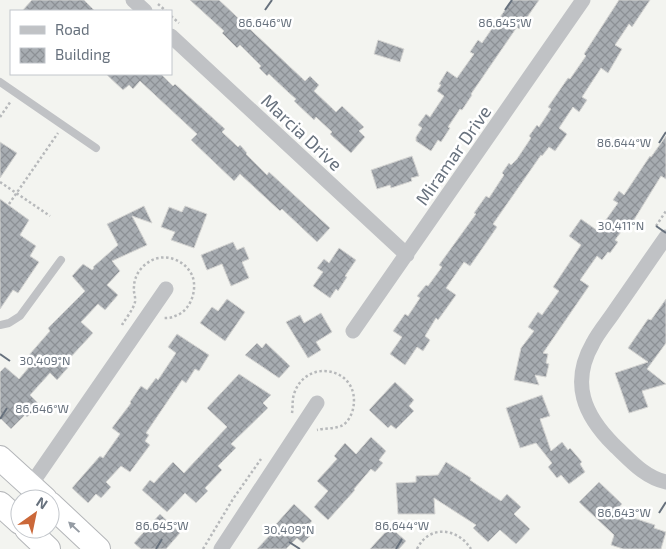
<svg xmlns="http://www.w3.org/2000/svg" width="666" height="549" viewBox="0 0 666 549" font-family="'Exo 2',sans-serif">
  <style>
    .building { fill: url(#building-cross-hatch); stroke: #d5d5d3 }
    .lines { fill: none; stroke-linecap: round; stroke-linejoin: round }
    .trunk-casing { stroke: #b3b5b8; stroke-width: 26 }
    .path { stroke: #b7b9bb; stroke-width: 2.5; stroke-dasharray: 2.5 2.5; stroke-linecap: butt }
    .service { stroke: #c0c2c5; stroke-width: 8 }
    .minor { stroke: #c0c2c5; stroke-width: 15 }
    .trunk { stroke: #fff; stroke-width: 24 }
    .oneway { fill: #959ca4 }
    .ticks { fill: none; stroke: #67717d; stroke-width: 2 }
    .labels { text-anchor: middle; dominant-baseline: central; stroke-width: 5; stroke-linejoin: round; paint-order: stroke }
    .street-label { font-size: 18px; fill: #67717d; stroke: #fff }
    .ticks-label { font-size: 12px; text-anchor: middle; fill: #67717d; stroke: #fff; stroke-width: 5; stroke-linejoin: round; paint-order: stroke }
  </style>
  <defs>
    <pattern id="building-cross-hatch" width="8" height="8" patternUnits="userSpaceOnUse" patternTransform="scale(1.25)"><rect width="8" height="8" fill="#a7acb1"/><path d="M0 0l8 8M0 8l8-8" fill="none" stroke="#8c9095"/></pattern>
  </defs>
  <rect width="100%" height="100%" fill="#f3f4f0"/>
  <path class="building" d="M 32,0 L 84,0 L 95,11 L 22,11 Z
    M 190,0 L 219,0 L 305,81 L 310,76 L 319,85 L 314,91 L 336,112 L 342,106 L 364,127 L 359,131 L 365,137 L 351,153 L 330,134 L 332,132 L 316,117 L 314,120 L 294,101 L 296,99 L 289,93 L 269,74 L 267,76 L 259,68 L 261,66 L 240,45 L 237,48 L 222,33 L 224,31 Z
    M 512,0 L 539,0 L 519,29 L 517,27 L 471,94 L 472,95 L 462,110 L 460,109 L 448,127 L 450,128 L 441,142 L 438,140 L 431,151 L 416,141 L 416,137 L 422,128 L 418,125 L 426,114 L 430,117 L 444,96 L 437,91 L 441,85 L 439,84 L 447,71 L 457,78 L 474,54 L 470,52 L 478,40 L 482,43 Z
    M 619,0 L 650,0 L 632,27 L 629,24 L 615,45 L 622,49 L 608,73 L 601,68 L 582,97 L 587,100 L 579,112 L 573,107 L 559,128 L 567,134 L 555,151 L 549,147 L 542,156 L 541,155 L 493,224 L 497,227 L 470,266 L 464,262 L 446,288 L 456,295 L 438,320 L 436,318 L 425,336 L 430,340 L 423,351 L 417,347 L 405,365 L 390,354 L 402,337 L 393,331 L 405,314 L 408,316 L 420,298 L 417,296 L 426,285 L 428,286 L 442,267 L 439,265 L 476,214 L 474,213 L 486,196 L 489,198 L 504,175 L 502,173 L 509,163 L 511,165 L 517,159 L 531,138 L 529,136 L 537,125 L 539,127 L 551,109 L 548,107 L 568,78 L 570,79 L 586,56 L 584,54 Z
    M 378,40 L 404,49 L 400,62 L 374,54 Z
    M 106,74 L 161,74 L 173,86 L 175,84 L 225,129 L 222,132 L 238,147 L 240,145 L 247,153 L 246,154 L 267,175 L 269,172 L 330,228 L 317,242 L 282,209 L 280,211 L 240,174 L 234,181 L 191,140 L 197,134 L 140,81 L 133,89 L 129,85 L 123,90 Z
    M 666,136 L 666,179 L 661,176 L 632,223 L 629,221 L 615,240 L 618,242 L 610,253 L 608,252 L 602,260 L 597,256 L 580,280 L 589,286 L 543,353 L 548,354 L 546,363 L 549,364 L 546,377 L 535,375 L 539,385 L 514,380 L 521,348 L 534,331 L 528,327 L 538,312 L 542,315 L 559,291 L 553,287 L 581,245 L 569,236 L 581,219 L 598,231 L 618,203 L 613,200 L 619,191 L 624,195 L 650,156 L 651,157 Z
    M 0,142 L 17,153 L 0,178 Z
    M 412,156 L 419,176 L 411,178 L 412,181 L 391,188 L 390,185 L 377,189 L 371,170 Z
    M 0,199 L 29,220 L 20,235 L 36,246 L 30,256 L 39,262 L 18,293 L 13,290 L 0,309 Z
    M 144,206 L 152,223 L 132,216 L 147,245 L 112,261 L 120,271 L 107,285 L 118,295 L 105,310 L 98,304 L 81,322 L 93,333 L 68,360 L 72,363 L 57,380 L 50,373 L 30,395 L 40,405 L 27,417 L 25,415 L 11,429 L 0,418 L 0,372 L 5,367 L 19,379 L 35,360 L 29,355 L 50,331 L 48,328 L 85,291 L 72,276 L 83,264 L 92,270 L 94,268 L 93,267 L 118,245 L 107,224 Z
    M 185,206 L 207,214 L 194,248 L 171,240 L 175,232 L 161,227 L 169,207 L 182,212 Z
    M 233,242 L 237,250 L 244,247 L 249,259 L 242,262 L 249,278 L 231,286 L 222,264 L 207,270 L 201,255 Z
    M 339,248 L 356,260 L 345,276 L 347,277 L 338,291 L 336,289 L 330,298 L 313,286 L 323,272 L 317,268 L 324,259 L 329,263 Z
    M 227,299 L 245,312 L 225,341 L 200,323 L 212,307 L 218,311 Z
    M 666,299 L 666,343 L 647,369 L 666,384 L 642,391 L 648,407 L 629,413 L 615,373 L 648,362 L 628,348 L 648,319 L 651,320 Z
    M 321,313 L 332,332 L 316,342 L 321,350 L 308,358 L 286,322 L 300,315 L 304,323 Z
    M 177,334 L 209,355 L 199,371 L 195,369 L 186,383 L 182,380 L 146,433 L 149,435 L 145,441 L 150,445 L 130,472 L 121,466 L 106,482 L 111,487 L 101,498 L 96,494 L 88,503 L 72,488 L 100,456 L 103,458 L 120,434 L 112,428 L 131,403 L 130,402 L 141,386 L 147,390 L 156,378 L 158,380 L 176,353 L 168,347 Z
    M 257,343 L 262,348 L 266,343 L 290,366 L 279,378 L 245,355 Z
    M 239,374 L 271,395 L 263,403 L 268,408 L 231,444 L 236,448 L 218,466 L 222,470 L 205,488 L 208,491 L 196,503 L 185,493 L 167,512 L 142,490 L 150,480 L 154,483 L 173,462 L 184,473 L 227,427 L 207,408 Z
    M 395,382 L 414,400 L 409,406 L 414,411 L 396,429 L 391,425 L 388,428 L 369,410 Z
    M 542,395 L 550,416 L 540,419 L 551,451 L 562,442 L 568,450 L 570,448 L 582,462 L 580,464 L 585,472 L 569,484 L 561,475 L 557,478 L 548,467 L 552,463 L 536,443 L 520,448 L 506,408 Z
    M 371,437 L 386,451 L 379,460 L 383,463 L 375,472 L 371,469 L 354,489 L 355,490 L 328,520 L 314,507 L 328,491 L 317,481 L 337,459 L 334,456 L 345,443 L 356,454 Z
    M 446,462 L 471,478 L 470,480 L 501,501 L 507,494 L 521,507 L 514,514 L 530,529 L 516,544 L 500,530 L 488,542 L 473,528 L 476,525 L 434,498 L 435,514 L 398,514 L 396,483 L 416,482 L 416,476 L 438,475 Z
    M 599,482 L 622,504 L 615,512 L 655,525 L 654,528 L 666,532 L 661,549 L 623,549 L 611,545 L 614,535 L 579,502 Z
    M 294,504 L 312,521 L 305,529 L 311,535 L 303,543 L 297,538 L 286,549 L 257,549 L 271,534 L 269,532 Z
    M 160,514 L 180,533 L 166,549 L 141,549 L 134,543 Z
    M 390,527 L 406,541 L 399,549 L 370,549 Z"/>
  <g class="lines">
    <g class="trunk-casing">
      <path id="trunk" d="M 0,458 L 45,499
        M 0,504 L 20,522
        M 50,504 L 98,549
        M 27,529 L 48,549"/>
    </g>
    <path class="path" d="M 158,4 L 166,11
      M 171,16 L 179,23
      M 0,117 L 11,101
      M 0,182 L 50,216
      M 9,204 L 58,133
      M 656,226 L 666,211
      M 122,325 C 126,318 133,310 135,302 C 136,297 133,292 134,287 C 134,278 139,269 146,264 C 160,252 183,257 192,275 C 198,289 191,311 175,316 C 172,318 168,318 164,318
      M 292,413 C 293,407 292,400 294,394 C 306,356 362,368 353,409 C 352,414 348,422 343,425 C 336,429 324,428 317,430
      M 203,549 L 233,499 L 261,459
      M 417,549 C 429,524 458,528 471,549"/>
    <path class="service" d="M 0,82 L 96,148
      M 0,325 L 9,323 L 20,316 L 61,260"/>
    <path class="minor" d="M 133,0 L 145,11
      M 171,36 L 407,255
      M 666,237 C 649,261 633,285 616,309 C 609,320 599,331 593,343 C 570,383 584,415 614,445 C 630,460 644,477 666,482
      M 353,331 L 583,0
      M 30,486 L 166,289
      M 221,549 L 317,403"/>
    <use href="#trunk" class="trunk"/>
  </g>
  <defs><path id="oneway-solid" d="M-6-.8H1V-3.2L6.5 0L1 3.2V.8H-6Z" transform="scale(1.25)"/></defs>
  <use class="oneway" href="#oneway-solid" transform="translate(74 527) rotate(-137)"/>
  <path class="ticks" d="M 265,10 L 272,0M 505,10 L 512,0M 659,143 L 666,132M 656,226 L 666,233M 0,354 L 10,361M 0,419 L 7,408M 659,513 L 666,502M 289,542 L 300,549M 156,549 L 162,539M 396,549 L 402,539"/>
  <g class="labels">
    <g class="street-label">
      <text transform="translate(302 132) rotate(43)">Marcia Drive</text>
      <text transform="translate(453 155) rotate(-55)">Miramar Drive</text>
    </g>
  </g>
  <g class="ticks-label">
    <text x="265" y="27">86.646°W</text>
    <text x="505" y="27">86.645°W</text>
    <text x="624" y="147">86.644°W</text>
    <text x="621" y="230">30.411°N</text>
    <text x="45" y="365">30.409°N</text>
    <text x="42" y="413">86.646°W</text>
    <text x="624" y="517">86.643°W</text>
    <text x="162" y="530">86.645°W</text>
    <text x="402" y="530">86.644°W</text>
    <text x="289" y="534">30.409°N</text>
  </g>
  <rect x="10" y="10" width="162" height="65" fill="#ffffff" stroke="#c2c6cb"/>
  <rect x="20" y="26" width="25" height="8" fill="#c0c2c5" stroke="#c2c6cb"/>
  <text x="55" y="35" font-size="15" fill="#67717d">Road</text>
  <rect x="20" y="48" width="25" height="15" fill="url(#building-cross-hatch)" stroke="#c2c6cb"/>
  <text x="55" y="60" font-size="15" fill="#67717d">Building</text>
  <g transform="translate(35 514) rotate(33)"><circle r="24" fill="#ffffff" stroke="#c2c6cb"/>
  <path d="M0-4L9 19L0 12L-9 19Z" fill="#cb6839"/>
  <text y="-8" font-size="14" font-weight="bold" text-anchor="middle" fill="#67717d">N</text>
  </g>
</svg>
